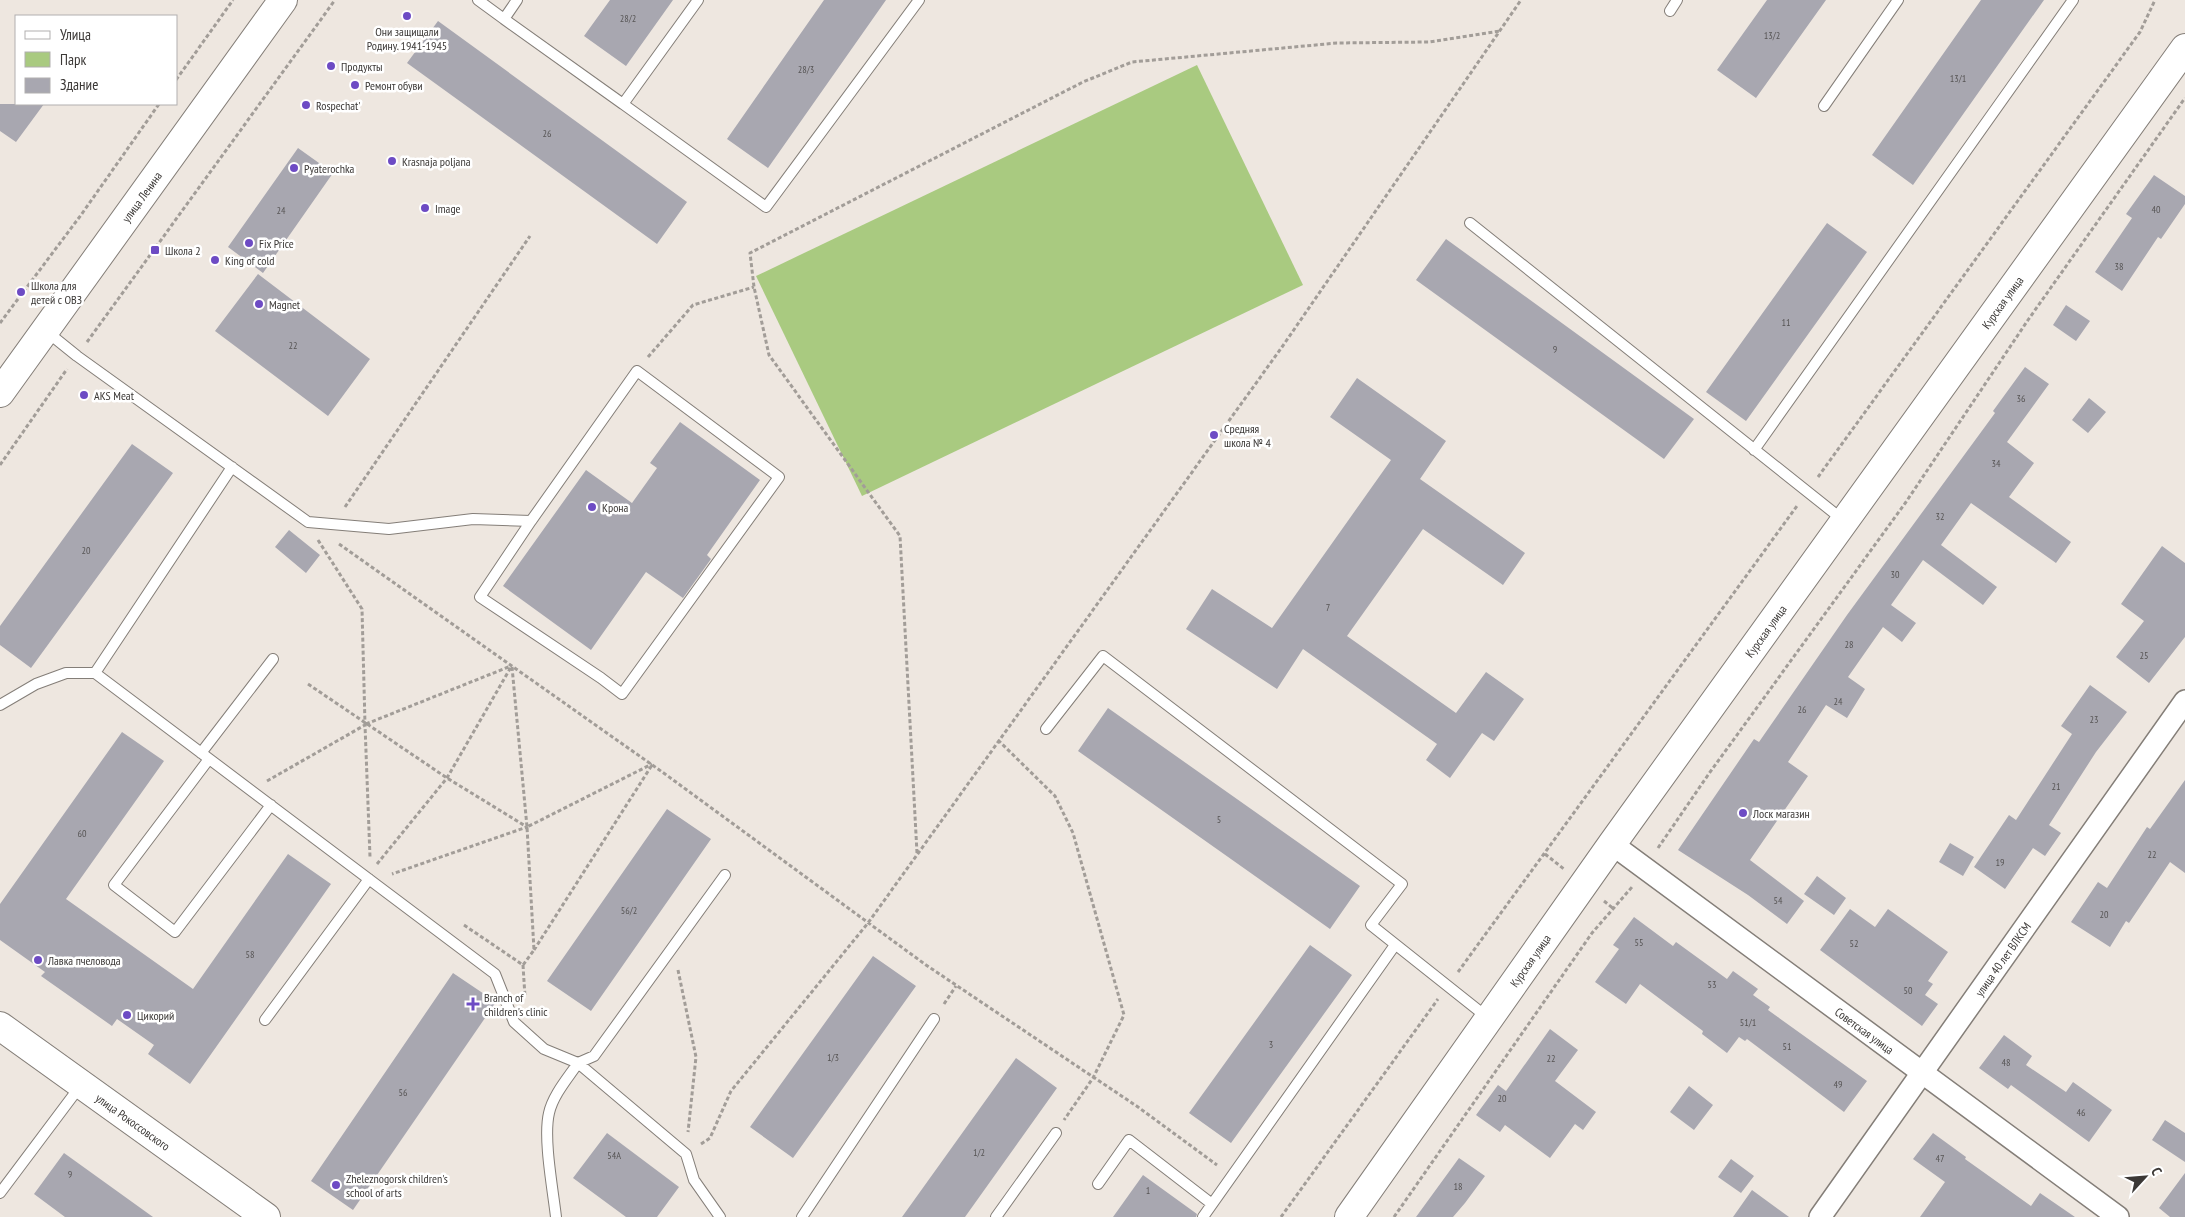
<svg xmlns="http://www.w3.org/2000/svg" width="2185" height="1217" viewBox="0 0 2185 1217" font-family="'PT Sans Narrow',sans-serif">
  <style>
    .green { fill: #a9ca80 }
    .building { fill: #a8a7b0 }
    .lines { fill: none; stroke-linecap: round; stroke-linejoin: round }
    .service-casing { stroke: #847e78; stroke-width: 12 }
    .minor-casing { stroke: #847e78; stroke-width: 24 }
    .secondary-casing { stroke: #847e78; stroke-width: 30 }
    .path { stroke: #a29d98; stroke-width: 3; stroke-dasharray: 4 2.5; stroke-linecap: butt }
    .service { stroke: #fff; stroke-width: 10 }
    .minor { stroke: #fff; stroke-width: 21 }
    .secondary { stroke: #fff; stroke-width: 28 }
    .poi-dot { fill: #6d4bc4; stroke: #fff; stroke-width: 2 }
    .labels { text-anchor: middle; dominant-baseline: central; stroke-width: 5; stroke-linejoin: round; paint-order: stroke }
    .number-label { font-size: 10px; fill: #565454 }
    .poi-label { font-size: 12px; fill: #3b3836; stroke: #fff; text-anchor: start }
    .street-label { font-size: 12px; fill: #3b3836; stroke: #fff }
  </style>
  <rect width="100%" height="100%" fill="#eee7e0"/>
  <path class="green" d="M 1197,65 L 1303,285 L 862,496 L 756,276 Z"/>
  <path class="building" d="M 610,0 L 673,0 L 626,66 L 584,36 Z
    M 824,0 L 886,0 L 768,168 L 727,139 Z
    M 1767,0 L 1826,0 L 1756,98 L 1717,70 Z
    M 1981,0 L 2044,0 L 1913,185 L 1872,155 Z
    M 438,21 L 687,202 L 657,244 L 407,63 Z
    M 0,104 L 44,104 L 16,142 L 0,131 Z
    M 298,148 L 333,173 L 263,273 L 228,247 Z
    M 2154,175 L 2185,196 L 2185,204 L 2161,239 L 2158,237 L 2122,291 L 2095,272 L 2132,218 L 2126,214 Z
    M 1827,223 L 1867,252 L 1746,421 L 1706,392 Z
    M 1446,239 L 1694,419 L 1664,459 L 1416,280 Z
    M 258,274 L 370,359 L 328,416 L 215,331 Z
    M 2066,305 L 2090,321 L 2076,341 L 2053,325 Z
    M 2025,367 L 2049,384 L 2007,442 L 2034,463 L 2009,497 L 2071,542 L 2056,563 L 1971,503 L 1941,545 L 1997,587 L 1983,605 L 1923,560 L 1891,605 L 1916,623 L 1902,642 L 1883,627 L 1848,677 L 1865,689 L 1847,718 L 1826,705 L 1788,762 L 1808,776 L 1750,860 L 1804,901 L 1787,924 L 1748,895 L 1678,850 L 1754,739 L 1759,742 L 1847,615 L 1995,413 L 1993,411 Z
    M 1357,378 L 1446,441 L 1420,479 L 1525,553 L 1503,585 L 1423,529 L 1347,636 L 1456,713 L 1486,672 L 1524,699 L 1494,741 L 1482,733 L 1450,778 L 1426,760 L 1437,744 L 1303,649 L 1277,689 L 1186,629 L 1212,589 L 1272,628 L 1391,460 L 1330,417 Z
    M 2089,398 L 2106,412 L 2088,433 L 2072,420 Z
    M 680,422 L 760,480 L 707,555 L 711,559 L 683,598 L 646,572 L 591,650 L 503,586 L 586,470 L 632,503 L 657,468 L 650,463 Z
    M 132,444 L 173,473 L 31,668 L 0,645 L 0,626 Z
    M 289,530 L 320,555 L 306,573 L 275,547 Z
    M 2162,546 L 2185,563 L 2185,637 L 2149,683 L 2116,657 L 2144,621 L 2121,604 Z
    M 2090,685 L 2127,712 L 2096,752 L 2049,825 L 2061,833 L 2045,856 L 2033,848 L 2005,889 L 1974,867 L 2009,815 L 2016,820 L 2072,734 L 2061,726 Z
    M 1108,708 L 1360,886 L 1330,929 L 1078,751 Z
    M 122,732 L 164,761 L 66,899 L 193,989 L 288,854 L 331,884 L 190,1084 L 148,1054 L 154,1045 L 117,1019 L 112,1026 L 41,976 L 45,972 L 0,940 L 0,904 Z
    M 2185,780 L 2185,873 L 2170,862 L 2129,923 L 2126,921 L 2110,947 L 2071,922 L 2098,882 L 2107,888 L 2147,827 L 2150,829 Z
    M 667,809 L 711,839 L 591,1011 L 547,981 Z
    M 1950,843 L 1974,857 L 1963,876 L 1939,862 Z
    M 1817,876 L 1846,898 L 1834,915 L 1804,894 Z
    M 1850,909 L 1875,927 L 1888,909 L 1948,952 L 1928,981 L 1933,984 L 1925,995 L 1938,1004 L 1922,1026 L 1820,950 Z
    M 1634,917 L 1673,946 L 1676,942 L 1727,979 L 1733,971 L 1758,989 L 1753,995 L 1770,1007 L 1768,1010 L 1867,1081 L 1844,1112 L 1747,1039 L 1745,1041 L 1739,1037 L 1727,1053 L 1702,1034 L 1703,1031 L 1640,984 L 1626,1004 L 1595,982 L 1619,949 L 1613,945 Z
    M 1310,945 L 1352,975 L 1231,1143 L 1189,1113 Z
    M 873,956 L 916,986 L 793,1158 L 750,1127 Z
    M 453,973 L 496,1002 L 353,1210 L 311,1181 Z
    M 1550,1029 L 1578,1050 L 1555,1081 L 1596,1112 L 1583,1130 L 1575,1124 L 1550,1158 L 1505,1125 L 1500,1132 L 1476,1115 L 1498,1085 L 1506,1091 Z
    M 2004,1035 L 2032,1056 L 2026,1065 L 2066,1092 L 2073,1082 L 2112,1110 L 2089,1142 L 2011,1085 L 2008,1089 L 1979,1068 Z
    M 1016,1058 L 1057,1088 L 965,1217 L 902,1217 Z
    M 1689,1086 L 1713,1105 L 1694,1130 L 1670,1112 Z
    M 2165,1120 L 2185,1133 L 2185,1162 L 2152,1140 Z
    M 607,1133 L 679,1187 L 657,1217 L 626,1217 L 573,1178 Z
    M 1933,1133 L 1966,1157 L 1965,1159 L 2031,1206 L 2040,1193 L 2075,1217 L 1920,1217 L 1945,1182 L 1913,1159 Z
    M 64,1153 L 153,1217 L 65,1217 L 34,1194 Z
    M 1459,1158 L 1485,1176 L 1465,1203 L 1453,1217 L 1416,1217 Z
    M 1731,1159 L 1754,1176 L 1741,1193 L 1718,1177 Z
    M 2185,1173 L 2185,1217 L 2170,1217 L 2159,1208 Z
    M 1143,1175 L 1197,1214 L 1196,1217 L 1113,1217 Z
    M 1752,1190 L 1789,1217 L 1733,1217 Z"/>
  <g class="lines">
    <g class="service-casing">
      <path id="service" d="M 478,0 L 504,19 L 517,0
        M 1670,11 L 1677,0
        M 504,19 L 623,104 L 698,0
        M 623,104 L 766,207 L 919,0
        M 1824,106 L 1898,0
        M 1470,223 L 1843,520
        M 46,331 L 77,356 L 308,522 L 389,529 L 473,519 L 531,521 L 480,597 L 601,678 L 622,694 L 779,477 L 637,371 L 531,521
        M 1754,450 L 2073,0
        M 95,673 L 495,974 L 514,1022 L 544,1049 L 578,1063 C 568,1078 553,1095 549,1113 C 543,1138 553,1190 556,1217
        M 0,705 L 36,684 L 66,673 L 95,673 L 232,467
        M 1046,729 L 1103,656 L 1402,884 L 1371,925 L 1488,1018
        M 201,753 L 273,659
        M 209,759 L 114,885 L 175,932 L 271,805
        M 265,1020 L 369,879
        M 1098,1184 L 1129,1140 L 1212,1204
        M 0,1193 L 81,1085
        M 720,1217 L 694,1180 L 686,1154 L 578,1063 L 594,1056 L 725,875
        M 802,1217 L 934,1019
        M 996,1217 L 1056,1133
        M 1203,1217 L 1395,945"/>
    </g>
    <g class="minor-casing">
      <g id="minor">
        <path id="s1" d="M 1612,844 L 2118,1217"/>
        <path id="s2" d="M 1820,1217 L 2185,701"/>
      </g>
    </g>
    <g class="secondary-casing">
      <g id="secondary">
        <path id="s3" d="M 0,393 L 283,0"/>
        <path id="s4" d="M 0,1026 L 266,1217"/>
        <path id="s5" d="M 1349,1217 L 1612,844 L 2185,48"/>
      </g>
    </g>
    <path class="path" d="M 176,80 L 233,0
      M 0,323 L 81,215 L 159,104
      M 87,342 L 335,0
      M 648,357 L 693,305 L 754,287
      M 0,465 L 67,369
      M 1818,477 L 2140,32 L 2155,0
      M 345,507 L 530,236
      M 318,540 L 362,609 L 365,724
      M 339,544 L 665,774 L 926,965 L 1138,1107 L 1217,1165
      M 512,667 L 527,827 L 652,764
      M 308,684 L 447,778 L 527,827 L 392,874
      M 366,724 L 511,666
      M 998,740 L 1055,796 L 1073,833 L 1124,1015 L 1093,1078 L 1064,1120
      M 267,781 L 365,725 L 370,857
      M 1658,848 L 1708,775 L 1906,502 L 2028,320 L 2185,98
      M 917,853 L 900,536 L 769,355 L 754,287 L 750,253 L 1083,82 L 1132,62 L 1337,43 L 1429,42 L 1500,31
      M 1545,854 L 1564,869
      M 377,864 L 447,778 L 511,667
      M 1604,901 L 1614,909
      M 464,925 L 523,965 L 534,950 L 527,827
      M 534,950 L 652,765
      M 523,965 L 525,997
      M 678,970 L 696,1057 L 688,1132
      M 1458,972 L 1797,506
      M 944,1004 L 956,986
      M 701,1144 L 710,1138 L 731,1091 L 868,923 L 1282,347 L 1521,0
      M 1281,1217 L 1438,999
      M 1394,1217 L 1592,933 L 1632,887"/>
    <use href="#service" class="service"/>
    <use href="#minor" class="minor"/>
    <use href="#secondary" class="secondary"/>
  </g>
  <g class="poi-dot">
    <circle cx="407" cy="16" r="5"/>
    <circle cx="331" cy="66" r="5"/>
    <circle cx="355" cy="85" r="5"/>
    <circle cx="306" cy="105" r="5"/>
    <circle cx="392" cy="161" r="5"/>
    <circle cx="294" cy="168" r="5"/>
    <circle cx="425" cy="208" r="5"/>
    <circle cx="249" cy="243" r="5"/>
    <rect x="150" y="245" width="10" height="10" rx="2.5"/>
    <circle cx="215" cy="260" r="5"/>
    <circle cx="21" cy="292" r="5"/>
    <circle cx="259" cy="304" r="5"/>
    <circle cx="84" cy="395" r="5"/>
    <circle cx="1214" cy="435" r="5"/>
    <circle cx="592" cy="507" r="5"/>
    <circle cx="1743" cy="813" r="5"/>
    <circle cx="38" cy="960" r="5"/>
    <path d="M470.5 996.5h5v5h5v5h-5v5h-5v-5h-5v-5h5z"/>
    <circle cx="127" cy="1015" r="5"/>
    <circle cx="336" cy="1185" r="5"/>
  </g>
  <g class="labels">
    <g class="number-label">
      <text x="628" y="18">28/2</text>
      <text x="1772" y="35">13/2</text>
      <text x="806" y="69">28/3</text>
      <text x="1958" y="78">13/1</text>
      <text x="547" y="133">26</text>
      <text x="2156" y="209">40</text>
      <text x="281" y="210">24</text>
      <text x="2119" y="266">38</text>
      <text x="1786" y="322">11</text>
      <text x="293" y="345">22</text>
      <text x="1555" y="349">9</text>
      <text x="2021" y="398">36</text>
      <text x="1996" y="463">34</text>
      <text x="1940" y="516">32</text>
      <text x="86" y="550">20</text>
      <text x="1895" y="574">30</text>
      <text x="1328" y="607">7</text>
      <text x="1849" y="644">28</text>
      <text x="2144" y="655">25</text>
      <text x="1838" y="701">24</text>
      <text x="1802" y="709">26</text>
      <text x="2094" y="719">23</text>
      <text x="2056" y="786">21</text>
      <text x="1219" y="819">5</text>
      <text x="82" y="833">60</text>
      <text x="2152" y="854">22</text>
      <text x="2000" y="862">19</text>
      <text x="1778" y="900">54</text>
      <text x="629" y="910">56/2</text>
      <text x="2104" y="914">20</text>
      <text x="1639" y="942">55</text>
      <text x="1854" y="943">52</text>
      <text x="250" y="954">58</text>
      <text x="1712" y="984">53</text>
      <text x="1908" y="990">50</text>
      <text x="1748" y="1022">51/1</text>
      <text x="1271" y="1044">3</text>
      <text x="1787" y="1046">51</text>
      <text x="833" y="1057">1/3</text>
      <text x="1551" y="1058">22</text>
      <text x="2006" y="1062">48</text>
      <text x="1838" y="1084">49</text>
      <text x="403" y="1092">56</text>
      <text x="1502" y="1098">20</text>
      <text x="2081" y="1112">46</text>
      <text x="979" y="1152">1/2</text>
      <text x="614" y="1155">54А</text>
      <text x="1940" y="1158">47</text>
      <text x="70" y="1174">9</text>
      <text x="1458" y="1186">18</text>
      <text x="1148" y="1190">1</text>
    </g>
    <g class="poi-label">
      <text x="407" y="31" text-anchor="middle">Они защищали<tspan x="407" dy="14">Родину. 1941-1945</tspan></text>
      <text x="341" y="66">Продукты</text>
      <text x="365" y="85">Ремонт обуви</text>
      <text x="316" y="105">Rospechat'</text>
      <text x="402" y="161">Krasnaja poljana</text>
      <text x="304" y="168">Pyaterochka</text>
      <text x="435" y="208">Image</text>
      <text x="259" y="243">Fix Price</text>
      <text x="165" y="250">Школа 2</text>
      <text x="225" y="260">King of cold</text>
      <text x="31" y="285">Школа для<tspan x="31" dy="14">детей с ОВЗ</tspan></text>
      <text x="269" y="304">Magnet</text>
      <text x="94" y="395">AKS Meat</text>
      <text x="1224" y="428">Средняя<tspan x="1224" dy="14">школа № 4</tspan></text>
      <text x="602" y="507">Крона</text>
      <text x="1753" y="813">Лоск магазин</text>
      <text x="48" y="960">Лавка пчеловода</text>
      <text x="484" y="997">Branch of<tspan x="484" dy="14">children's clinic</tspan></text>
      <text x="137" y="1015">Цикорий</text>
      <text x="346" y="1178">Zheleznogorsk children's<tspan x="346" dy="14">school of arts</tspan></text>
    </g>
    <g class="street-label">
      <text stroke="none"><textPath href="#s3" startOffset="242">улица Ленина</textPath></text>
      <text stroke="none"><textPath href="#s5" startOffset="1124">Курская улица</textPath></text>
      <text stroke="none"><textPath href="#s5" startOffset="719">Курская улица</textPath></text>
      <text stroke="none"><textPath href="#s2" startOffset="316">улица 40 лет ВЛКСМ</textPath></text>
      <text stroke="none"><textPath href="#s5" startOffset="314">Курская улица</textPath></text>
      <text stroke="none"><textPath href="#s1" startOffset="314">Советская улица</textPath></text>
      <text stroke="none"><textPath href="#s4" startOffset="164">улица Рокоссовского</textPath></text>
    </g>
  </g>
  <rect x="15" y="15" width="162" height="90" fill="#ffffff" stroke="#b1afaf"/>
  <rect x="25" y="31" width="25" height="8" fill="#ffffff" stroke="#b1afaf"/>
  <text x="60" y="40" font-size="15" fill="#3b3836">Улица</text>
  <rect x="25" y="52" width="25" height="15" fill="#a9ca80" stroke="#b1afaf"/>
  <text x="60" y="65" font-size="15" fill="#3b3836">Парк</text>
  <rect x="25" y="78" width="25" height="15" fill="#a8a7b0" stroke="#b1afaf"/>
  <text x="60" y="90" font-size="15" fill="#3b3836">Здание</text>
  <g transform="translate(2145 1177) rotate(64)" stroke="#ffffff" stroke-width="4" paint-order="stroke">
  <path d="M0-4L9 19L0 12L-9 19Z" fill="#3b3836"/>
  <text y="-8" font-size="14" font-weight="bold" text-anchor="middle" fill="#3b3836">С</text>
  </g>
</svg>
